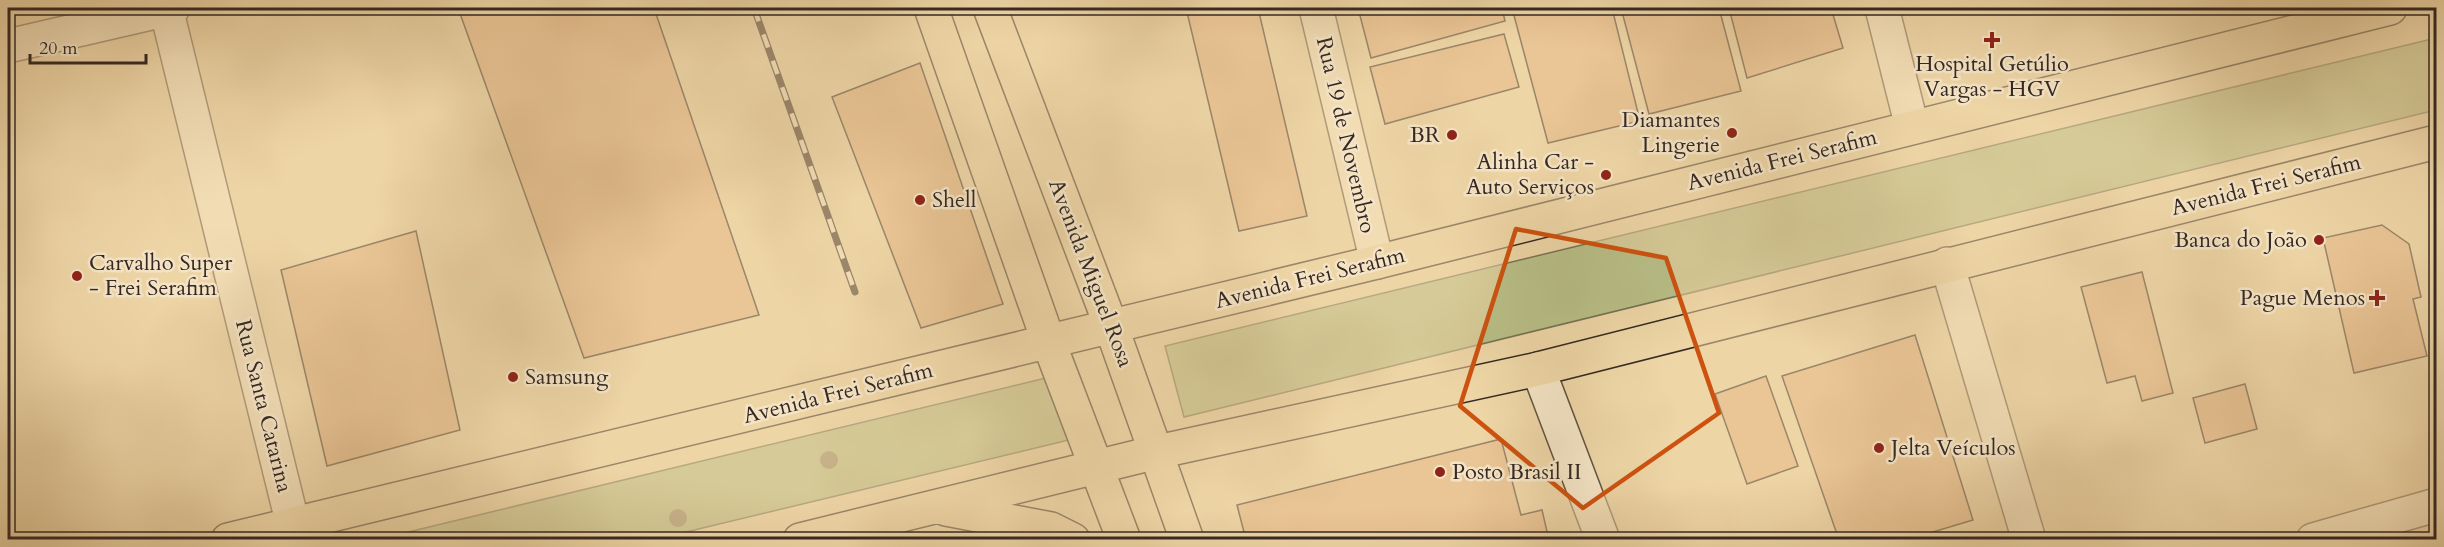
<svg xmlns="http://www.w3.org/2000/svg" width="2444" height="547" viewBox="0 0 2444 547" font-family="Cardo,serif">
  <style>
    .green { fill: #b8be87; stroke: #767355; stroke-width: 1.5 }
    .building { fill: #e5b181; stroke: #352823; stroke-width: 1.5 }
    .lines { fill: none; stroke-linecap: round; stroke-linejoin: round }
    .minor-casing { stroke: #635444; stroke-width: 36 }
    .major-casing { stroke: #352823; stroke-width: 36 }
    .minor { stroke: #f4e4c5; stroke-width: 33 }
    .major { stroke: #eed6a6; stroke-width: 33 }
    .rail-casing { stroke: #352823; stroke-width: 7 }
    .rail { stroke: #f4e4c5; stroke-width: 4.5; stroke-dasharray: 14; stroke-linecap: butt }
    .tree { fill: #9a8b6c }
    .marked { fill: none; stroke: #cd520f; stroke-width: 4.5; stroke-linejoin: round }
    .poi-dot { fill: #8f2418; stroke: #f4e4c5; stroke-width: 2 }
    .labels { text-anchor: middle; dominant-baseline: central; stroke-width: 5; stroke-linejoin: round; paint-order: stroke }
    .poi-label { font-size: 22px; fill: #352823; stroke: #f4e4c5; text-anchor: end }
    .street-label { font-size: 22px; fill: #352823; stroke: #f4e4c5 }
  </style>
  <rect width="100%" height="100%" fill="#eed6a6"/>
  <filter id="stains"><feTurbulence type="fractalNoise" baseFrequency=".00333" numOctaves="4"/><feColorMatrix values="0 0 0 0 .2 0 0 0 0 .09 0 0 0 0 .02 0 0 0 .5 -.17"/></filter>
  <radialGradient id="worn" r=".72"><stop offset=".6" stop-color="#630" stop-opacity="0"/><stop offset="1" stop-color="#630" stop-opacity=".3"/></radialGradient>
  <path class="green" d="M 2436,38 L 2436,110 L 1184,417 L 1165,346 Z
    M 1050,377 L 1073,439 L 657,539 L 375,540 Z"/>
  <path class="building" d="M 458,8 L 654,8 L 759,315 L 584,358 Z
    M 1186,8 L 1258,8 L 1307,216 L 1239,231 Z
    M 1358,8 L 1502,8 L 1505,21 L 1371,58 Z
    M 1512,8 L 1612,8 L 1640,121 L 1548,143 Z
    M 1621,8 L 1719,8 L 1741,91 L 1649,114 Z
    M 1729,8 L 1831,8 L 1843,48 L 1747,78 Z
    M 1504,34 L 1519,87 L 1385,124 L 1370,67 Z
    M 920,63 L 1003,304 L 921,328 L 832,97 Z
    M 2382,225 L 2409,244 L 2421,297 L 2413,299 L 2427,356 L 2354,373 L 2323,238 Z
    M 416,231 L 460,430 L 327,466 L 281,270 Z
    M 2142,272 L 2173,393 L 2142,401 L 2135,376 L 2107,383 L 2081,287 Z
    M 1915,335 L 1973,520 L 1906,540 L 1839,540 L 1782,376 Z
    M 1766,376 L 1798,466 L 1747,484 L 1715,394 Z
    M 2245,384 L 2257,429 L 2205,443 L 2193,398 Z
    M 1501,439 L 1521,515 L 1542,510 L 1549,540 L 1246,540 L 1237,505 Z"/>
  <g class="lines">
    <g class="minor-casing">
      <path id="minor" d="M 166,8 L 293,525
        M 1316,8 L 1377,262
        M 1882,8 L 1912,127
        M 8,46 L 173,8
        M 1947,264 L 2029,540
        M 1538,369 L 1603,540
        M 2313,540 L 2436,505"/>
    </g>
    <g class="major-casing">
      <path id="major" d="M 931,8 L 1049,343 L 1124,540
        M 990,8 L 1111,326 L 1187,540
        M 946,509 L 1051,529 L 1073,540
        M 228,540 L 1377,262 L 2390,8
        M 800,540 L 1157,452 L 1538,369 L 2436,142"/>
    </g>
    <use href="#minor" class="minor"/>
    <use href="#major" class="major"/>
    <g class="rail-casing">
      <path id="rail" d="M 754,8 L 855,292"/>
    </g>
    <use href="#rail" class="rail"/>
  </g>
  <g class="tree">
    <circle cx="829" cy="460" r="9"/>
    <circle cx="678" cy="518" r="9"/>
  </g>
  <path d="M0 0H2444V547H0ZM 1516,229 L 1666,258 L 1719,413 L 1583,508 L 1460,406 Z" fill="#eed6a6" fill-opacity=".55" fill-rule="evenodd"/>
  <path class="marked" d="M 1516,229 L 1666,258 L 1719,413 L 1583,508 L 1460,406 Z"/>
  <g class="poi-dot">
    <path d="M1989 31h6v6h6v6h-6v6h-6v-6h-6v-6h6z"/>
    <circle cx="1732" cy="133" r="6"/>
    <circle cx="1452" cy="135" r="6"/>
    <circle cx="1606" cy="175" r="6"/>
    <circle cx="920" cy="200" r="6"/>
    <circle cx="2319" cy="240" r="6"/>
    <circle cx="77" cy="276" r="6"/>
    <path d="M2374 289h6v6h6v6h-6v6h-6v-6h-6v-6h6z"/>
    <circle cx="513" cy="377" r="6"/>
    <circle cx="1879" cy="448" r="6"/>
    <circle cx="1440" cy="472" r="6"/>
  </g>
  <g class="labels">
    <g class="poi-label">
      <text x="1992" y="64" text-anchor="middle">Hospital Getúlio<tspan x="1992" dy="25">Vargas - HGV</tspan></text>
      <text x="1720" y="120">Diamantes<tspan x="1720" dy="25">Lingerie</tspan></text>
      <text x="1440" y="135">BR</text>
      <text x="1594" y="162">Alinha Car -<tspan x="1594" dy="25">Auto Serviços</tspan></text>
      <text x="932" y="200" text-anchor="start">Shell</text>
      <text x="2307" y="240">Banca do João</text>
      <text x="89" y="263" text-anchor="start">Carvalho Super<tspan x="89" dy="25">- Frei Serafim</tspan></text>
      <text x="2365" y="298">Pague Menos</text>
      <text x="525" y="377" text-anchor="start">Samsung</text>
      <text x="1891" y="448" text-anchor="start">Jelta Veículos</text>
      <text x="1452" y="472" text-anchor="start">Posto Brasil II</text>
    </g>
    <g class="street-label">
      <text transform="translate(1346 135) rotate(77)">Rua 19 de Novembro</text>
      <text transform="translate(1782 160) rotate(-14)">Avenida Frei Serafim</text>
      <text transform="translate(2266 185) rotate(-14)">Avenida Frei Serafim</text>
      <text transform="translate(1091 273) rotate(69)">Avenida Miguel Rosa</text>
      <text transform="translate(1310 278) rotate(-14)">Avenida Frei Serafim</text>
      <text transform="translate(838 393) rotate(-14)">Avenida Frei Serafim</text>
      <text transform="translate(264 406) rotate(76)">Rua Santa Catarina</text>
    </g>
  </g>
  <rect width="2444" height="547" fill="none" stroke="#eed6a6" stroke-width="30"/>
  <rect x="9" y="9" width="2426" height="529" fill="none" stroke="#352823" stroke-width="3"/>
  <rect x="15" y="15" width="2414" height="517" fill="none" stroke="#352823" stroke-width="1.5"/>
  <path d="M30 54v9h116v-9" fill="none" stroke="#352823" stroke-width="3"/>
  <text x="39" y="54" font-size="18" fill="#352823" stroke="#f4e4c5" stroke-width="4.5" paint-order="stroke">20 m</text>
  <rect width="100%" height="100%" filter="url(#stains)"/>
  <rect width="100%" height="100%" fill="url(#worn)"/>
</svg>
